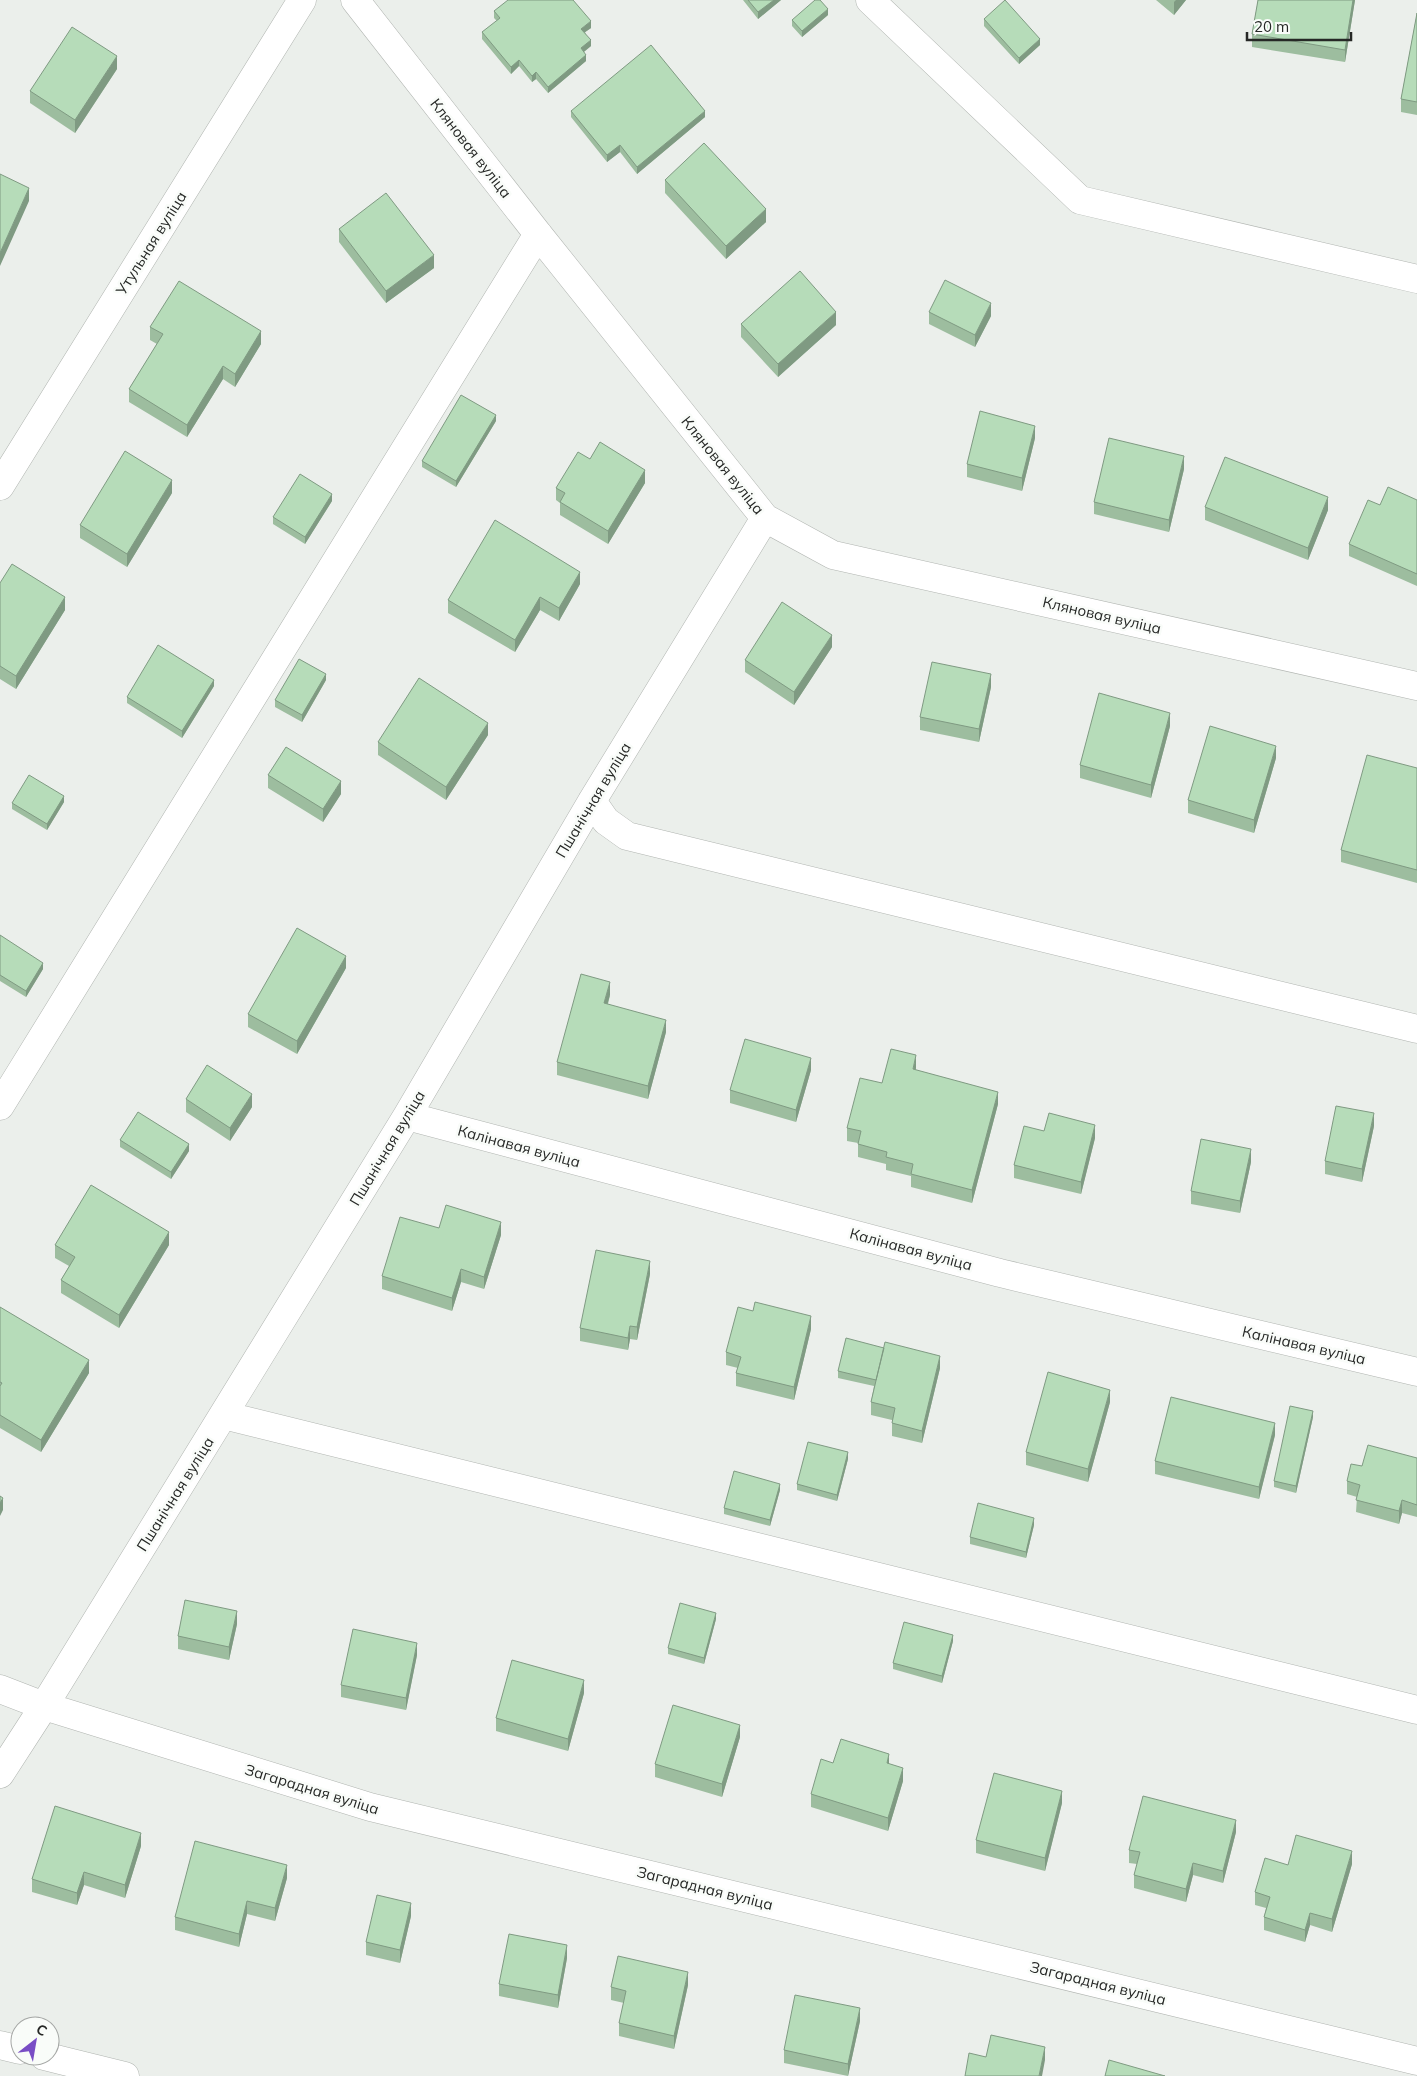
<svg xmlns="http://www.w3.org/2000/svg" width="1417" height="2076" viewBox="0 0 1417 2076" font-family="Mulish,sans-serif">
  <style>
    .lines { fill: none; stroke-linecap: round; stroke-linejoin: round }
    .minor-casing { stroke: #b1b5b1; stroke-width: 29 }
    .minor { stroke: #fff; stroke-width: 28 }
    .wall { fill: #9dbd9f }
    .shaded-wall { fill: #7f9a82 }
    .building { fill: #b6dcb9; stroke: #7f9a82 }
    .labels { text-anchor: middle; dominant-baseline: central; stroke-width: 5; stroke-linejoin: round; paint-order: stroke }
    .street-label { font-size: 15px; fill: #262826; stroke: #f9fcf9 }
  </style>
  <rect width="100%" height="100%" fill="#ebefeb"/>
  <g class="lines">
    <g class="minor-casing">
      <path id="minor" d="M 355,0 L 538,234 L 765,518 L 833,555 L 1417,686
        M 870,0 L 1080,200 L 1417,279
        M 0,486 L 302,0
        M 592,801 L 606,821 L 627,836 L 1417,1029
        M 0,1106 L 538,234
        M 407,1116 L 1000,1273 L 1417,1372
        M 223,1415 L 1417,1710
        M 0,1689 L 44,1706 L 370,1807 L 1417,2061
        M 0,1774 L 44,1706 L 407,1116 L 592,801 L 765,518
        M 0,2045 L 20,2050
        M 44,2056 L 125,2076"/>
    </g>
    <use href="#minor" class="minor"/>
  </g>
  <path class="wall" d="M 743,0 L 781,0 L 758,19 Z
    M 1156,0 L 1186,0 L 1174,15 Z
    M 1258,0 L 1355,0 L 1345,62 L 1252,47 L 1252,34 Z
    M 494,11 L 591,28 L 585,32 L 591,46 L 584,52 L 586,61 L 548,93 L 536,79 L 532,82 L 519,66 L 511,74 L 482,39 L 482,32 L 497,21 L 494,18 Z
    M 1417,13 L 1417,115 L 1401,112 L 1401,99 Z
    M 828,15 L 802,37 L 792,26 L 792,20 Z
    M 984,19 L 1040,45 L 1019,64 L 984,26 Z
    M 117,69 L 75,133 L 30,103 L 30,91 Z
    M 571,111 L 705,117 L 637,174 L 620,152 L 607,162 L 571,117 Z
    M 665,180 L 766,222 L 726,259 L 665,193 Z
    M 339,229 L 434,268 L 386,303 L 339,242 Z
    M 929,312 L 991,316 L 975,347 L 929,324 Z
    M 741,324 L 836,325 L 778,377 L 741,337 Z
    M 150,327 L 261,344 L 235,387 L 223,379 L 187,437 L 129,402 L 129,389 L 157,344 L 150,340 Z
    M 496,421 L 456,487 L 422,467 L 422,461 Z
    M 1035,438 L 1022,491 L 967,477 L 967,464 Z
    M 590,459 L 645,483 L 608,544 L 560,515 L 560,503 L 556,500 L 556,488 Z
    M 1184,469 L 1169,532 L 1094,514 L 1094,502 Z
    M 172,493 L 127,567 L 80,538 L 80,525 Z
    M 1417,500 L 1417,586 L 1349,556 L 1349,544 L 1380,505 Z
    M 332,501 L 305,544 L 273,524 L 273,517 Z
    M 1205,507 L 1328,510 L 1308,560 L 1205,520 Z
    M 0,583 L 65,610 L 16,689 L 0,679 Z
    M 580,584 L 559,621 L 540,610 L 515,652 L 448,613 L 448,600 Z
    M 832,647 L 794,705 L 745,672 L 745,660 Z
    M 326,680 L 302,722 L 275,707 L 275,700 Z
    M 214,686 L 182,738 L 127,703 L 127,697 Z
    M 991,687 L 979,742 L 920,730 L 920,717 Z
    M 1170,726 L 1151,798 L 1080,778 L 1080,765 Z
    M 488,735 L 446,800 L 378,755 L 378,742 Z
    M 1276,758 L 1254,833 L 1188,813 L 1188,800 Z
    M 1417,768 L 1417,883 L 1341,862 L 1341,850 Z
    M 268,775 L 341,794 L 323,822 L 268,788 Z
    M 64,802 L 47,830 L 12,809 L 12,803 Z
    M 0,935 L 43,969 L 26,997 L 0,981 Z
    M 346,968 L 297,1054 L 248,1027 L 248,1014 Z
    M 610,995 L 608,1004 L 666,1032 L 648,1099 L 557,1075 L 557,1062 Z
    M 916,1068 L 916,1070 L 998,1104 L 972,1203 L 911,1187 L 911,1176 L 886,1170 L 886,1164 L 858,1157 L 858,1143 L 847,1141 L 847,1128 L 882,1083 Z
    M 811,1070 L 796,1122 L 730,1103 L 730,1090 Z
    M 186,1099 L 252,1107 L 230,1141 L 186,1112 Z
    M 1374,1126 L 1362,1182 L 1325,1174 L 1325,1161 Z
    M 1044,1131 L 1095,1138 L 1081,1194 L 1014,1178 L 1014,1165 Z
    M 120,1140 L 189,1151 L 171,1179 L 120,1147 Z
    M 1251,1162 L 1240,1213 L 1191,1204 L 1191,1191 Z
    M 439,1228 L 501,1235 L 484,1289 L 461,1282 L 452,1311 L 382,1289 L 382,1276 Z
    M 55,1245 L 169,1245 L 119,1328 L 61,1293 L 61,1280 L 69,1266 L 55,1258 Z
    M 650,1274 L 637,1340 L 630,1339 L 628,1350 L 580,1341 L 580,1328 Z
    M 0,1307 L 89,1373 L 41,1452 L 0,1428 Z
    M 811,1329 L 794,1400 L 736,1386 L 736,1373 L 738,1368 L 726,1365 L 726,1352 Z
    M 940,1368 L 922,1443 L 892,1436 L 892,1420 L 871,1415 L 871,1402 L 874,1386 L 838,1378 L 838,1371 Z
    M 1110,1402 L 1088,1482 L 1026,1465 L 1026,1452 Z
    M 1313,1417 L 1296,1493 L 1274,1487 L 1274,1481 Z
    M 1275,1435 L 1259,1499 L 1155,1474 L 1155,1461 Z
    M 1417,1458 L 1417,1517 L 1402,1513 L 1399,1524 L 1356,1512 L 1357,1497 L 1347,1494 L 1347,1481 L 1362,1466 Z
    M 848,1459 L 837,1501 L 797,1490 L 797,1484 Z
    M 780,1490 L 770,1526 L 724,1514 L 724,1508 Z
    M 1034,1525 L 1026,1558 L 970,1544 L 970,1537 Z
    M 716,1619 L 704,1664 L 668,1654 L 668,1648 Z
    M 237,1624 L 229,1660 L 178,1649 L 178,1636 Z
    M 953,1641 L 942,1683 L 893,1669 L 893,1663 Z
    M 417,1655 L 406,1710 L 341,1697 L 341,1685 Z
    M 584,1693 L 568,1751 L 496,1731 L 496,1718 Z
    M 740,1737 L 722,1797 L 655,1777 L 655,1764 Z
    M 833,1763 L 889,1764 L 903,1781 L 888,1831 L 811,1807 L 811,1794 Z
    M 1062,1803 L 1045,1871 L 976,1853 L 976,1840 Z
    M 1236,1832 L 1223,1883 L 1193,1875 L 1186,1902 L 1134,1888 L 1134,1875 L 1137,1864 L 1129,1863 L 1129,1850 Z
    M 141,1846 L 125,1898 L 84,1885 L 77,1905 L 32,1892 L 32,1879 Z
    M 1352,1864 L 1332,1932 L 1310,1925 L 1305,1942 L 1264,1930 L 1264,1917 L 1266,1908 L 1255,1905 L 1255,1892 L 1288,1865 Z
    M 287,1878 L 275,1921 L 247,1914 L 239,1947 L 175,1930 L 175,1917 Z
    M 411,1916 L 400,1963 L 366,1955 L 366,1942 Z
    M 567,1958 L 558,2008 L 499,1996 L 499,1984 Z
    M 688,1985 L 674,2049 L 619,2036 L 619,2023 L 624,2003 L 611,2000 L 611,1987 Z
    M 860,2021 L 848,2076 L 784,2063 L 784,2050 Z"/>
  <path class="shaded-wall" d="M 774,0 L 781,0 L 758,19 L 758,12 Z
    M 1176,0 L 1186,0 L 1174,15 L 1174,2 Z
    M 1353,0 L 1355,0 L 1345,62 L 1345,50 Z
    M 828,9 L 828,15 L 802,37 L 802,31 Z
    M 591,21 L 591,28 L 581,35 L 581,29 Z
    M 1040,39 L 1040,45 L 1019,64 L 1019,58 Z
    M 591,40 L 591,46 L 581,54 L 581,48 Z
    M 586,55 L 586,61 L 548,93 L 548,87 Z
    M 117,56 L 117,69 L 75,133 L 75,120 Z
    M 519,60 L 519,66 L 511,74 L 511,67 Z
    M 536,72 L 536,79 L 532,82 L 532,76 Z
    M 705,111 L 705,117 L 637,174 L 637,167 Z
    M 620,145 L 620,152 L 607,162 L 607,155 Z
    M 29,188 L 29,201 L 0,266 L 0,253 Z
    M 766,209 L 766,222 L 726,259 L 726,246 Z
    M 434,255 L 434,268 L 386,303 L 386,291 Z
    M 991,303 L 991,316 L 975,347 L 975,335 Z
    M 836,312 L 836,325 L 778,377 L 778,364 Z
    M 261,331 L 261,344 L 235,387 L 235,374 Z
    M 223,366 L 223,379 L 187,437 L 187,425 Z
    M 496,415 L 496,421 L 456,487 L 456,481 Z
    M 1035,426 L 1035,438 L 1022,491 L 1022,478 Z
    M 1184,456 L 1184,469 L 1169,532 L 1169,520 Z
    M 645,470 L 645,483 L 608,544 L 608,531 Z
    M 172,480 L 172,493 L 127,567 L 127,554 Z
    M 332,494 L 332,501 L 305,544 L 305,537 Z
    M 1328,497 L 1328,510 L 1308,560 L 1308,548 Z
    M 580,572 L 580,584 L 559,621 L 559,608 Z
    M 65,597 L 65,610 L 16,689 L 16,676 Z
    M 540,597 L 540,610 L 515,652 L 515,640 Z
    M 832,635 L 832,647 L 794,705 L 794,692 Z
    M 326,674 L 326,680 L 302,722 L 302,715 Z
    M 991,674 L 991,687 L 979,742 L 979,729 Z
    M 214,680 L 214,686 L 182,738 L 182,731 Z
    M 1170,713 L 1170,726 L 1151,798 L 1151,785 Z
    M 488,723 L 488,735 L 446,800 L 446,787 Z
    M 1276,746 L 1276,758 L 1254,833 L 1254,820 Z
    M 341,781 L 341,794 L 323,822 L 323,809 Z
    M 64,796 L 64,802 L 47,830 L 47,824 Z
    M 346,956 L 346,968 L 297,1054 L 297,1041 Z
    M 43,963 L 43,969 L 26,997 L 26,991 Z
    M 610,982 L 610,995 L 604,1016 L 604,1003 Z
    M 666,1020 L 666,1032 L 648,1099 L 648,1086 Z
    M 916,1055 L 916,1068 L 913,1082 L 913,1069 Z
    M 811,1058 L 811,1070 L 796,1122 L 796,1110 Z
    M 998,1092 L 998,1104 L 972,1203 L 972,1190 Z
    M 252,1094 L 252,1107 L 230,1141 L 230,1128 Z
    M 1374,1113 L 1374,1126 L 1362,1182 L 1362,1169 Z
    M 1095,1125 L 1095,1138 L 1081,1194 L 1081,1182 Z
    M 189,1144 L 189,1151 L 171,1179 L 171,1172 Z
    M 1251,1149 L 1251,1162 L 1240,1213 L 1240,1201 Z
    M 501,1222 L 501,1235 L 484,1289 L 484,1277 Z
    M 169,1232 L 169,1245 L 119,1328 L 119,1315 Z
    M 650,1261 L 650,1274 L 637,1340 L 637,1327 Z
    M 461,1269 L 461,1282 L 452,1311 L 452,1298 Z
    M 811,1316 L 811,1329 L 794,1400 L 794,1387 Z
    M 630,1326 L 630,1339 L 628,1350 L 628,1338 Z
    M 940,1356 L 940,1368 L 922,1443 L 922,1431 Z
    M 89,1360 L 89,1373 L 41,1452 L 41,1440 Z
    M 1110,1390 L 1110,1402 L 1088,1482 L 1088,1469 Z
    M 1313,1411 L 1313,1417 L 1296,1493 L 1296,1486 Z
    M 1275,1423 L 1275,1435 L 1259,1499 L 1259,1487 Z
    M 848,1452 L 848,1459 L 837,1501 L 837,1495 Z
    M 780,1484 L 780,1490 L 770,1526 L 770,1520 Z
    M 3,1498 L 3,1510 L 0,1516 L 0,1503 Z
    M 1402,1500 L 1402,1513 L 1399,1524 L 1399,1511 Z
    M 1034,1518 L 1034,1525 L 1026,1558 L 1026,1552 Z
    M 237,1611 L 237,1624 L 229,1660 L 229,1647 Z
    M 716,1613 L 716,1619 L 704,1664 L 704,1658 Z
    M 953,1635 L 953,1641 L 942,1683 L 942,1676 Z
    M 417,1643 L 417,1655 L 406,1710 L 406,1698 Z
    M 584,1680 L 584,1693 L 568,1751 L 568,1739 Z
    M 740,1725 L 740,1737 L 722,1797 L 722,1784 Z
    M 889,1754 L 889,1767 L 887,1763 Z
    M 903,1768 L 903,1781 L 888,1831 L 888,1818 Z
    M 1062,1791 L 1062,1803 L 1045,1871 L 1045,1858 Z
    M 1236,1820 L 1236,1832 L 1223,1883 L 1223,1871 Z
    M 141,1833 L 141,1846 L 125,1898 L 125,1885 Z
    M 1352,1851 L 1352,1864 L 1332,1932 L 1332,1919 Z
    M 1193,1863 L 1193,1875 L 1186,1902 L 1186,1889 Z
    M 287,1865 L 287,1878 L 275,1921 L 275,1908 Z
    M 84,1872 L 84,1885 L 77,1905 L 77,1893 Z
    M 247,1901 L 247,1914 L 239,1947 L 239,1934 Z
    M 411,1903 L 411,1916 L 400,1963 L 400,1950 Z
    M 1310,1913 L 1310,1925 L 1305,1942 L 1305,1930 Z
    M 567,1945 L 567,1958 L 558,2008 L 558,1995 Z
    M 688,1972 L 688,1985 L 674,2049 L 674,2036 Z
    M 860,2008 L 860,2021 L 848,2076 L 848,2064 Z
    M 1045,2047 L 1045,2060 L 1042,2076 L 1039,2076 Z"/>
  <path class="building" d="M 508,0 L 573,0 L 591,21 L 581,29 L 591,40 L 581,48 L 586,55 L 548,87 L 536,72 L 532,76 L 519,60 L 511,67 L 482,32 L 500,18 L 494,11 Z
    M 748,0 L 774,0 L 758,12 Z
    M 815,0 L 820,0 L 828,9 L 802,31 L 792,20 Z
    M 1005,0 L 1040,39 L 1019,58 L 984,19 Z
    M 1258,0 L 1353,0 L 1345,50 L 1252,34 Z
    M 1417,13 L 1417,102 L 1401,99 Z
    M 72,27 L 117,56 L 75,120 L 30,91 Z
    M 651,45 L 705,111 L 637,167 L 620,145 L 607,155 L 571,111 Z
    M 704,143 L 766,209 L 726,246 L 665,180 Z
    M 0,174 L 29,188 L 0,253 Z
    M 386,193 L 434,255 L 386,291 L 339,229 Z
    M 800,271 L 836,312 L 778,364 L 741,324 Z
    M 945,280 L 991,303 L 975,335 L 929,312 Z
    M 179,281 L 261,331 L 235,374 L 223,366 L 187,425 L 129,389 L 163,334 L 150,327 Z
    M 461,395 L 496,415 L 456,481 L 422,461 Z
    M 980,411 L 1035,426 L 1022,478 L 967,464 Z
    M 1109,438 L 1184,456 L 1169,520 L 1094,502 Z
    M 600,442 L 645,470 L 608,531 L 560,502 L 565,493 L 556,488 L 578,452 L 590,459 Z
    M 125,451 L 172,480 L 127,554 L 80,525 Z
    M 1225,457 L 1328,497 L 1308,548 L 1205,507 Z
    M 300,474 L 332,494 L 305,537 L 273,517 Z
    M 1388,487 L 1417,500 L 1417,574 L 1349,544 L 1368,500 L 1380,505 Z
    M 495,520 L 580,572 L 559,608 L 540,597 L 515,640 L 448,600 Z
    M 12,564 L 65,597 L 16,676 L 0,666 L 0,583 Z
    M 782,602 L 832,635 L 794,692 L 745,660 Z
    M 158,645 L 214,680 L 182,731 L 127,697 Z
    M 299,659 L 326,674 L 302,715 L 275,700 Z
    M 932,662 L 991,674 L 979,729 L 920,717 Z
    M 419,678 L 488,723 L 446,787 L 378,742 Z
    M 1099,693 L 1170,713 L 1151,785 L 1080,765 Z
    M 1210,726 L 1276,746 L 1254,820 L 1188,800 Z
    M 286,747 L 341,781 L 323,809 L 268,775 Z
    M 1367,755 L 1417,768 L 1417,870 L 1341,850 Z
    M 29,775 L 64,796 L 47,824 L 12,803 Z
    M 297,928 L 346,956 L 297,1041 L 248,1014 Z
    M 0,935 L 43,963 L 26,991 L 0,975 Z
    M 581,974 L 610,982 L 604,1003 L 666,1020 L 648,1086 L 557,1062 Z
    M 745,1039 L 811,1058 L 796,1110 L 730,1090 Z
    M 891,1049 L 916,1055 L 913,1069 L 998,1092 L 972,1190 L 911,1174 L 913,1164 L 886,1157 L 887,1152 L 858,1144 L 861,1131 L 847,1128 L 860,1078 L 882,1083 Z
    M 207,1065 L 252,1094 L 230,1128 L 186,1099 Z
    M 1336,1106 L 1374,1113 L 1362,1169 L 1325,1161 Z
    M 138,1112 L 189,1144 L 171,1172 L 120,1140 Z
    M 1049,1113 L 1095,1125 L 1081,1182 L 1014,1165 L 1024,1126 L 1044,1131 Z
    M 1201,1139 L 1251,1149 L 1240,1201 L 1191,1191 Z
    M 91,1185 L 169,1232 L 119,1315 L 61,1280 L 75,1257 L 55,1245 Z
    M 446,1205 L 501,1222 L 484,1277 L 461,1269 L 452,1298 L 382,1276 L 400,1217 L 439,1228 Z
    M 596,1250 L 650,1261 L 637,1327 L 630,1326 L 628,1338 L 580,1328 Z
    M 755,1302 L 811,1316 L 794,1387 L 736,1373 L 741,1357 L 726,1352 L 738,1307 L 753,1311 Z
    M 0,1307 L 89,1360 L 41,1440 L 0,1415 L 0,1386 L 2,1383 L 0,1382 Z
    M 846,1338 L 884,1348 L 876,1380 L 838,1371 Z
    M 885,1342 L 940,1356 L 922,1431 L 892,1423 L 895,1408 L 871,1402 Z
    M 1048,1372 L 1110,1390 L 1088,1469 L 1026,1452 Z
    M 1171,1397 L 1275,1423 L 1259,1487 L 1155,1461 Z
    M 1290,1406 L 1313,1411 L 1296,1486 L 1274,1481 Z
    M 808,1442 L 848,1452 L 837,1495 L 797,1484 Z
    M 1368,1445 L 1417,1458 L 1417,1505 L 1402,1500 L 1399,1511 L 1356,1500 L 1360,1485 L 1347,1481 L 1351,1464 L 1362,1466 Z
    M 734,1471 L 780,1484 L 770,1520 L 724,1508 Z
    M 0,1496 L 3,1498 L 0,1503 Z
    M 978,1503 L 1034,1518 L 1026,1552 L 970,1537 Z
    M 185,1600 L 237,1611 L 229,1647 L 178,1636 Z
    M 680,1603 L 716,1613 L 704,1658 L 668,1648 Z
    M 904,1622 L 953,1635 L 942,1676 L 893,1663 Z
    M 353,1629 L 417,1643 L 406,1698 L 341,1685 Z
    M 512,1660 L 584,1680 L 568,1739 L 496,1718 Z
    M 673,1705 L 740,1725 L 722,1784 L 655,1764 Z
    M 841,1739 L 889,1754 L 887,1763 L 903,1768 L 888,1818 L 811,1794 L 821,1759 L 833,1763 Z
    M 994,1773 L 1062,1791 L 1045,1858 L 976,1840 Z
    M 1143,1796 L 1236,1820 L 1223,1871 L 1193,1863 L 1186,1889 L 1134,1875 L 1140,1852 L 1129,1850 Z
    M 55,1806 L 141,1833 L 125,1885 L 84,1872 L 77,1893 L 32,1879 Z
    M 1296,1835 L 1352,1851 L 1332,1919 L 1310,1913 L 1305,1930 L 1264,1917 L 1270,1897 L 1255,1892 L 1265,1858 L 1288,1865 Z
    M 195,1841 L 287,1865 L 275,1908 L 247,1901 L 239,1934 L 175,1917 Z
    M 377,1895 L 411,1903 L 400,1950 L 366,1942 Z
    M 509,1934 L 567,1945 L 558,1995 L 499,1984 Z
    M 618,1956 L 688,1972 L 674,2036 L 619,2023 L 626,1991 L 611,1987 Z
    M 795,1995 L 860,2008 L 848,2064 L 784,2050 Z
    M 991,2035 L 1045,2047 L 1039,2076 L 965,2076 L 969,2053 L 986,2057 Z
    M 1109,2060 L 1165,2076 L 1105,2076 Z"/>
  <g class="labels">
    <g class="street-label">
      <text transform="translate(471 148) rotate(52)">Кляновая вуліца</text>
      <text transform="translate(151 243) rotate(-58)">Утульная вуліца</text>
      <text transform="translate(723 465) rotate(51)">Кляновая вуліца</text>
      <text transform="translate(1102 615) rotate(13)">Кляновая вуліца</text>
      <text transform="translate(593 800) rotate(-59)">Пшанічная вуліца</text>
      <text transform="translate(519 1146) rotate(15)">Калінавая вуліца</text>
      <text transform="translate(387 1148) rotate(-59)">Пшанічная вуліца</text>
      <text transform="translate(911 1249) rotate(15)">Калінавая вуліца</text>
      <text transform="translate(1304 1345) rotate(13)">Калінавая вуліца</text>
      <text transform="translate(175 1494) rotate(-58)">Пшанічная вуліца</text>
      <text transform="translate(312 1789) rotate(17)">Загарадная вуліца</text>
      <text transform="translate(705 1888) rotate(14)">Загарадная вуліца</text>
      <text transform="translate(1098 1983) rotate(14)">Загарадная вуліца</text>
    </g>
  </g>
  <g transform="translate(35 2041) rotate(31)"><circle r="24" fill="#f9fcf9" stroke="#a5a7a5"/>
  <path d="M0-4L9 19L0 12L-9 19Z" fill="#794dc5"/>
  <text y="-8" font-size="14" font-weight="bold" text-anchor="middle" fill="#262826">С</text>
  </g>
  <path d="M1247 32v8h104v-8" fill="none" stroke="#262826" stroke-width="2.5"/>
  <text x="1254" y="32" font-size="15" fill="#262826" stroke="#f9fcf9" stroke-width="4" paint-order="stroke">20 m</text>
</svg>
